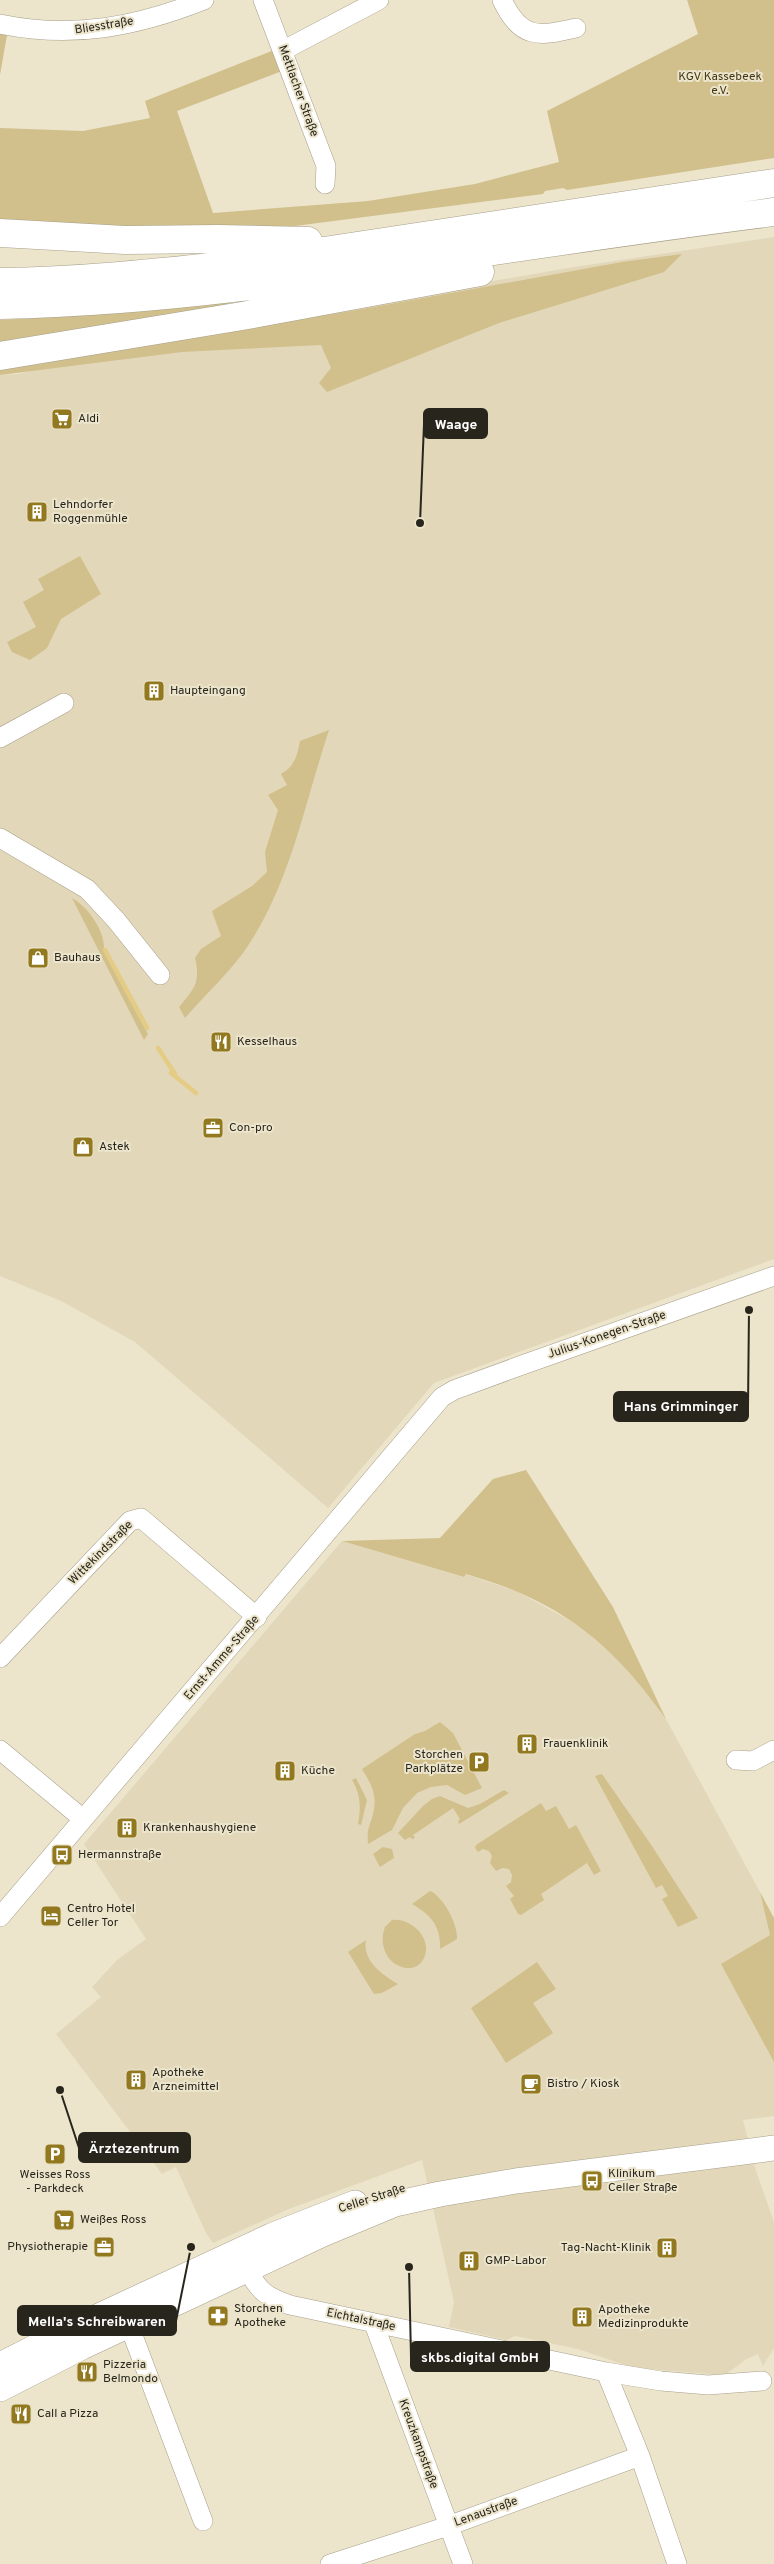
<svg xmlns="http://www.w3.org/2000/svg" width="774" height="2564" viewBox="0 0 774 2564" font-family="Overpass,sans-serif">
  <style>
    .built { fill: #e2d7b9 }
    .green { fill: #d1c08c }
    .lines { fill: none; stroke-linecap: round; stroke-linejoin: round }
    .stream { stroke: #e4cc84; stroke-width: 4.5 }
    .minor-casing { stroke: #a79f89; stroke-width: 20 }
    .major-casing { stroke: #a79f89; stroke-width: 26 }
    .highway-casing { stroke: #a79f89; stroke-width: 29 }
    .minor { stroke: #fff; stroke-width: 19 }
    .major { stroke: #fff; stroke-width: 25 }
    .highway { stroke: #fff; stroke-width: 28 }
    .labels { text-anchor: middle; dominant-baseline: central; stroke-width: 4; stroke-linejoin: round; paint-order: stroke }
    .street-label { font-size: 12px; fill: #27251c; stroke: #ece5cc }
    .park-label { font-size: 12px; fill: #413717; stroke: #ece5cc }
    .poi-label { font-size: 12px; fill: #27251c; stroke: #ece5cc; text-anchor: start }
    .leader { fill: none; stroke: #27251c; stroke-width: 2 }
    .callout-dot { fill: #27251c; stroke: #ece5cc; stroke-width: 2 }
    .callout { fill: #27251c; stroke: #27251c; stroke-width: 2 }
    .callout-label { font-size: 14px; text-anchor: middle; font-weight: bold; fill: #fff }
  </style>
  <rect width="100%" height="100%" fill="#ece5cc"/>
  <path class="built" d="M 774,237 L 774,1259 L 434,1383 L 328,1508 L 135,1342 L 61,1301 L 0,1276 L 0,375 L 17,374 L 315,312 L 574,267 Z
    M 342,1541 L 463,1577 L 465,1574 L 518,1592 L 580,1626 L 617,1658 L 637,1678 L 666,1719 L 760,1892 L 774,1950 L 774,2116 L 743,2120 L 755,2168 L 774,2222 L 774,2348 L 763,2366 L 758,2354 L 745,2360 L 725,2375 L 647,2369 L 628,2366 L 578,2349 L 515,2336 L 507,2340 L 449,2327 L 454,2302 L 422,2160 L 289,2209 L 213,2243 L 206,2233 L 176,2167 L 162,2174 L 56,2034 L 101,1997 L 92,1987 L 117,1960 L 146,1939 L 84,1844 Z"/>
  <path class="green" d="M 687,0 L 774,0 L 774,158 L 567,190 L 563,188 L 545,191 L 543,194 L 287,227 L 120,226 L 0,221 L 0,128 L 83,131 L 150,118 L 145,101 L 274,50 L 282,71 L 177,111 L 213,213 L 368,201 L 475,184 L 559,162 L 547,111 L 698,34 Z
    M 0,34 L 7,35 L 0,75 Z
    M 682,254 L 664,272 L 499,323 L 327,392 L 319,383 L 331,368 L 321,345 L 182,352 L 0,375 L 0,368 L 357,310 L 622,262 Z
    M 229,301 L 228,308 L 0,344 L 0,320 L 87,315 Z
    M 80,556 L 101,594 L 61,619 L 47,648 L 30,660 L 12,652 L 7,642 L 36,627 L 23,602 L 44,590 L 38,579 Z
    M 329,730 C 304,805 290,887 243,953 C 226,976 204,996 185,1018 L 179,1007 C 194,989 201,983 195,958 L 201,949 L 221,936 L 212,911 L 252,886 L 267,872 L 265,852 L 278,810 L 268,795 L 287,785 L 281,774 C 295,766 297,756 300,741 Z
    M 72,898 C 89,908 106,932 104,952 L 148,1034 L 144,1040 Z
    M 526,1470 L 613,1607 L 666,1719 C 626,1663 585,1621 520,1593 C 503,1585 484,1580 466,1574 L 464,1577 L 342,1541 L 440,1538 L 493,1479 Z
    M 440,1722 L 453,1733 L 482,1788 L 465,1795 L 447,1785 L 431,1787 L 417,1793 L 403,1808 L 392,1830 L 368,1844 C 366,1827 372,1823 374,1809 C 377,1794 370,1782 362,1769 L 415,1734 L 425,1731 Z
    M 602,1774 L 652,1846 L 698,1918 L 678,1927 L 662,1899 L 668,1896 L 662,1885 L 656,1888 L 595,1776 Z
    M 356,1778 L 367,1800 L 361,1825 L 358,1824 C 361,1808 361,1795 352,1780 Z
    M 504,1790 L 509,1793 L 459,1824 L 458,1821 L 460,1819 L 453,1808 L 413,1835 L 415,1838 L 412,1839 L 410,1837 L 405,1840 L 398,1833 L 423,1806 L 432,1799 L 440,1796 L 468,1808 L 480,1804 Z
    M 541,1803 L 546,1811 L 556,1806 L 569,1829 L 576,1825 L 601,1871 L 594,1875 L 587,1863 L 541,1894 L 544,1900 L 521,1915 L 518,1914 L 510,1899 L 514,1896 L 506,1886 L 511,1882 L 512,1875 L 509,1869 L 502,1868 L 496,1871 L 490,1863 L 492,1856 L 489,1851 L 483,1849 L 478,1852 L 475,1848 L 476,1845 Z
    M 383,1847 L 392,1849 L 394,1858 L 380,1867 L 373,1854 Z
    M 430,1891 C 444,1897 458,1925 457,1939 L 440,1949 C 441,1926 431,1915 412,1904 Z
    M 760,1892 L 774,1918 L 774,2062 L 721,1964 L 770,1935 Z
    M 392,1920 C 411,1918 433,1938 424,1958 C 417,1974 396,1969 388,1957 C 382,1947 381,1938 385,1927 Z
    M 366,1940 C 362,1961 383,1975 398,1984 L 382,1993 L 374,1994 L 348,1952 Z
    M 537,1962 L 556,1989 L 533,2003 L 553,2033 L 506,2063 L 471,2008 Z"/>
  <g class="lines">
    <path class="stream" d="M 105,950 L 147,1028
      M 158,1048 L 175,1074
      M 171,1073 L 196,1093"/>
    <g class="minor-casing">
      <path id="minor" d="M 263,0 L 326,166 L 325,184
        M 502,0 C 521,39 537,37 576,28
        M 0,24 C 73,39 136,27 204,0
        M 284,50 L 379,0
        M 0,738 L 64,703
        M 0,838 L 87,889 L 116,920 L 160,975
        M 0,1658 L 130,1521 L 141,1518 L 257,1617
        M 0,1750 L 83,1819
        M 736,1760 L 753,1761 L 774,1750
        M 0,1917 L 442,1397 L 454,1390 L 525,1364 L 774,1276
        M 248,2270 C 259,2292 267,2297 290,2305 L 606,2372 L 640,2456 L 677,2564
        M 374,2324 L 463,2564
        M 129,2325 L 203,2521
        M 606,2372 L 661,2381 L 708,2385 L 762,2381
        M 330,2564 L 448,2526 L 640,2456"/>
    </g>
    <g class="major-casing">
      <path id="major" d="M 0,2365 L 73,2328 L 271,2236 L 355,2203
        M 0,2389 L 82,2347 L 323,2234 L 395,2204 L 440,2194 L 516,2181 L 774,2148"/>
    </g>
    <g class="highway-casing">
      <path id="highway" d="M 0,233 L 125,240 L 218,239 L 308,241
        M 0,282 C 78,281 155,273 232,265 L 774,183
        M 0,305 C 164,302 325,277 487,252 C 582,238 678,224 774,212
        M 0,356 L 242,316 L 480,272"/>
    </g>
    <use href="#minor" class="minor"/>
    <use href="#major" class="major"/>
    <use href="#highway" class="highway"/>
  </g>
  <defs>
    <g id="supermarket-square" transform="scale(1.125)"><rect x="-9" y="-9" width="18" height="18" rx="4" fill="#92791f" stroke="#ece5cc"/><path d="M-6-5.5h2.5l.6 2H6L4.5 2H-2.5L-4.4-4H-6ZM-1.5 3.2a1.3 1.3 0 1 0 .1 0ZM3 3.2a1.3 1.3 0 1 0 .1 0Z" fill="#fff"/></g>
    <g id="building-square" transform="scale(1.125)"><rect x="-9" y="-9" width="18" height="18" rx="4" fill="#92791f" stroke="#ece5cc"/><path d="M-4-6H4V6H1V3H-1V6H-4ZM-2.5-4.3h1.7v1.8h-1.7ZM.8-4.3h1.7v1.8H.8ZM-2.5-1h1.7V.8h-1.7ZM.8-1h1.7V.8H.8Z" fill="#fff"/></g>
    <g id="shop-square" transform="scale(1.125)"><rect x="-9" y="-9" width="18" height="18" rx="4" fill="#92791f" stroke="#ece5cc"/><path d="M-5-2.5h2.3a2.7 3.5 0 0 1 5.4 0H5L5.5 6h-11ZM-1.5-2.5h3a1.5 2.3 0 0 0-3 0Z" fill="#fff"/></g>
    <g id="restaurant-square" transform="scale(1.125)"><rect x="-9" y="-9" width="18" height="18" rx="4" fill="#92791f" stroke="#ece5cc"/><path d="M-5-6h1v4h1v-4h1v4h1v-4h1v5L-1.5 .5V6h-2V.5L-5-1ZM5-6V6H3V1.5H1.5Q1.5-4 5-6Z" fill="#fff"/></g>
    <g id="office-square" transform="scale(1.125)"><rect x="-9" y="-9" width="18" height="18" rx="4" fill="#92791f" stroke="#ece5cc"/><path d="M-6-3h4V-5.5h4V-3h4V5H-6ZM-1-4.5V-3h2v-1.5ZM-6 0V1H6V0Z" fill="#fff"/></g>
    <g id="parking-square" transform="scale(1.125)"><rect x="-9" y="-9" width="18" height="18" rx="4" fill="#92791f" stroke="#ece5cc"/><path d="M-3.5-5.5H1a3.5 3.5 0 0 1 0 7H-1V5.5H-3.5ZM-1-3.4V-.6H.8a1.4 1.4 0 0 0 0-2.8Z" fill="#fff"/></g>
    <g id="bus-square" transform="scale(1.125)"><rect x="-9" y="-9" width="18" height="18" rx="4" fill="#92791f" stroke="#ece5cc"/><path d="M-5-6H5V4H4V6H2V4H-2V6H-4V4H-5ZM-3.5-4V0h7V-4ZM-3.5 1.2v1.5H-2V1.2ZM2 1.2v1.5H3.5V1.2Z" fill="#fff"/></g>
    <g id="hotel-square" transform="scale(1.125)"><rect x="-9" y="-9" width="18" height="18" rx="4" fill="#92791f" stroke="#ece5cc"/><path d="M-6-4.5h1.5V1H6V5H4.5V3h-9V5H-6ZM-4 0a1.8 1.8 0 1 1 3.6 0ZM.5 0V-2.5h3Q6-2.5 6 0Z" fill="#fff"/></g>
    <g id="cafe-square" transform="scale(1.125)"><rect x="-9" y="-9" width="18" height="18" rx="4" fill="#92791f" stroke="#ece5cc"/><path d="M-5.5-4.5H6V0H3Q3 3.5 0 3.5H-2.5Q-5.5 3.5-5.5 0ZM3-3.2v2h1.7v-2ZM-6 4.5H4V6H-6Z" fill="#fff"/></g>
    <g id="pharmacy-square" transform="scale(1.125)"><rect x="-9" y="-9" width="18" height="18" rx="4" fill="#92791f" stroke="#ece5cc"/><path d="M-2-6h4v4h4v4h-4v4h-4v-4h-4v-4h4Z" fill="#fff"/></g>
  </defs>
  <g fill-rule="evenodd">
    <use href="#supermarket-square" x="62" y="419"/>
    <use href="#building-square" x="37" y="512"/>
    <use href="#building-square" x="154" y="691"/>
    <use href="#shop-square" x="38" y="958"/>
    <use href="#restaurant-square" x="221" y="1042"/>
    <use href="#office-square" x="213" y="1128"/>
    <use href="#shop-square" x="83" y="1147"/>
    <use href="#building-square" x="527" y="1744"/>
    <use href="#parking-square" x="479" y="1762"/>
    <use href="#building-square" x="285" y="1771"/>
    <use href="#building-square" x="127" y="1828"/>
    <use href="#bus-square" x="62" y="1855"/>
    <use href="#hotel-square" x="51" y="1916"/>
    <use href="#building-square" x="136" y="2080"/>
    <use href="#cafe-square" x="531" y="2084"/>
    <use href="#parking-square" x="55" y="2154"/>
    <use href="#bus-square" x="592" y="2181"/>
    <use href="#supermarket-square" x="64" y="2220"/>
    <use href="#office-square" x="104" y="2247"/>
    <use href="#building-square" x="667" y="2248"/>
    <use href="#building-square" x="469" y="2261"/>
    <use href="#pharmacy-square" x="218" y="2316"/>
    <use href="#building-square" x="582" y="2317"/>
    <use href="#restaurant-square" x="87" y="2372"/>
    <use href="#restaurant-square" x="21" y="2414"/>
  </g>
  <g class="labels">
    <g class="street-label">
      <text transform="translate(104 26) rotate(-9)">Bliesstraße</text>
      <text transform="translate(298 91) rotate(70)">Mettlacher Straße</text>
      <text transform="translate(607 1335) rotate(-19)">Julius-Konegen-Straße</text>
      <text transform="translate(101 1553) rotate(-45)">Wittekindstraße</text>
      <text transform="translate(222 1658) rotate(-49)">Ernst-Amme-Straße</text>
      <text transform="translate(372 2199) rotate(-18)">Celler Straße</text>
      <text transform="translate(361 2320) rotate(12)">Eichtalstraße</text>
      <text transform="translate(418 2444) rotate(70)">Kreuzkampstraße</text>
      <text transform="translate(486 2512) rotate(-20)">Lenaustraße</text>
    </g>
    <g class="park-label">
      <text x="720" y="77">KGV Kassebeek<tspan x="720" dy="14">e.V.</tspan></text>
    </g>
    <g class="poi-label">
      <text x="78" y="419">Aldi</text>
      <text x="53" y="505">Lehndorfer<tspan x="53" dy="14">Roggenmühle</tspan></text>
      <text x="170" y="691">Haupteingang</text>
      <text x="54" y="958">Bauhaus</text>
      <text x="237" y="1042">Kesselhaus</text>
      <text x="229" y="1128">Con-pro</text>
      <text x="99" y="1147">Astek</text>
      <text x="543" y="1744">Frauenklinik</text>
      <text x="463" y="1755" text-anchor="end">Storchen<tspan x="463" dy="14">Parkplätze</tspan></text>
      <text x="301" y="1771">Küche</text>
      <text x="143" y="1828">Krankenhaushygiene</text>
      <text x="78" y="1855">Hermannstraße</text>
      <text x="67" y="1909">Centro Hotel<tspan x="67" dy="14">Celler Tor</tspan></text>
      <text x="152" y="2073">Apotheke<tspan x="152" dy="14">Arzneimittel</tspan></text>
      <text x="547" y="2084">Bistro / Kiosk</text>
      <text x="608" y="2174">Klinikum<tspan x="608" dy="14">Celler Straße</tspan></text>
      <text x="55" y="2175" text-anchor="middle">Weisses Ross<tspan x="55" dy="14">- Parkdeck</tspan></text>
      <text x="80" y="2220">Weißes Ross</text>
      <text x="88" y="2247" text-anchor="end">Physiotherapie</text>
      <text x="651" y="2248" text-anchor="end">Tag-Nacht-Klinik</text>
      <text x="485" y="2261">GMP-Labor</text>
      <text x="234" y="2309">Storchen<tspan x="234" dy="14">Apotheke</tspan></text>
      <text x="598" y="2310">Apotheke<tspan x="598" dy="14">Medizinprodukte</tspan></text>
      <text x="103" y="2365">Pizzeria<tspan x="103" dy="14">Belmondo</tspan></text>
      <text x="37" y="2414">Call a Pizza</text>
    </g>
  </g>
  <path class="leader" d="M420 523L424 424M749 1310L748 1407M60 2090L79 2148M191 2247L176 2321M409 2267L411 2357"/>
  <g class="callout-dot">
    <circle cx="420" cy="523" r="5"/>
    <circle cx="749" cy="1310" r="5"/>
    <circle cx="60" cy="2090" r="5"/>
    <circle cx="191" cy="2247" r="5"/>
    <circle cx="409" cy="2267" r="5"/>
  </g>
  <g class="callout">
    <rect x="424" y="409" width="63" height="29" rx="5"/>
    <rect x="614" y="1392" width="134" height="29" rx="5"/>
    <rect x="79" y="2133" width="111" height="29" rx="5"/>
    <rect x="18" y="2306" width="158" height="29" rx="5"/>
    <rect x="411" y="2342" width="138" height="29" rx="5"/>
  </g>
  <g class="callout-label">
    <text x="456" y="429">Waage</text>
    <text x="681" y="1411">Hans Grimminger</text>
    <text x="134" y="2153">Ärztezentrum</text>
    <text x="97" y="2326">Mella's Schreibwaren</text>
    <text x="480" y="2362">skbs.digital GmbH</text>
  </g>
</svg>
